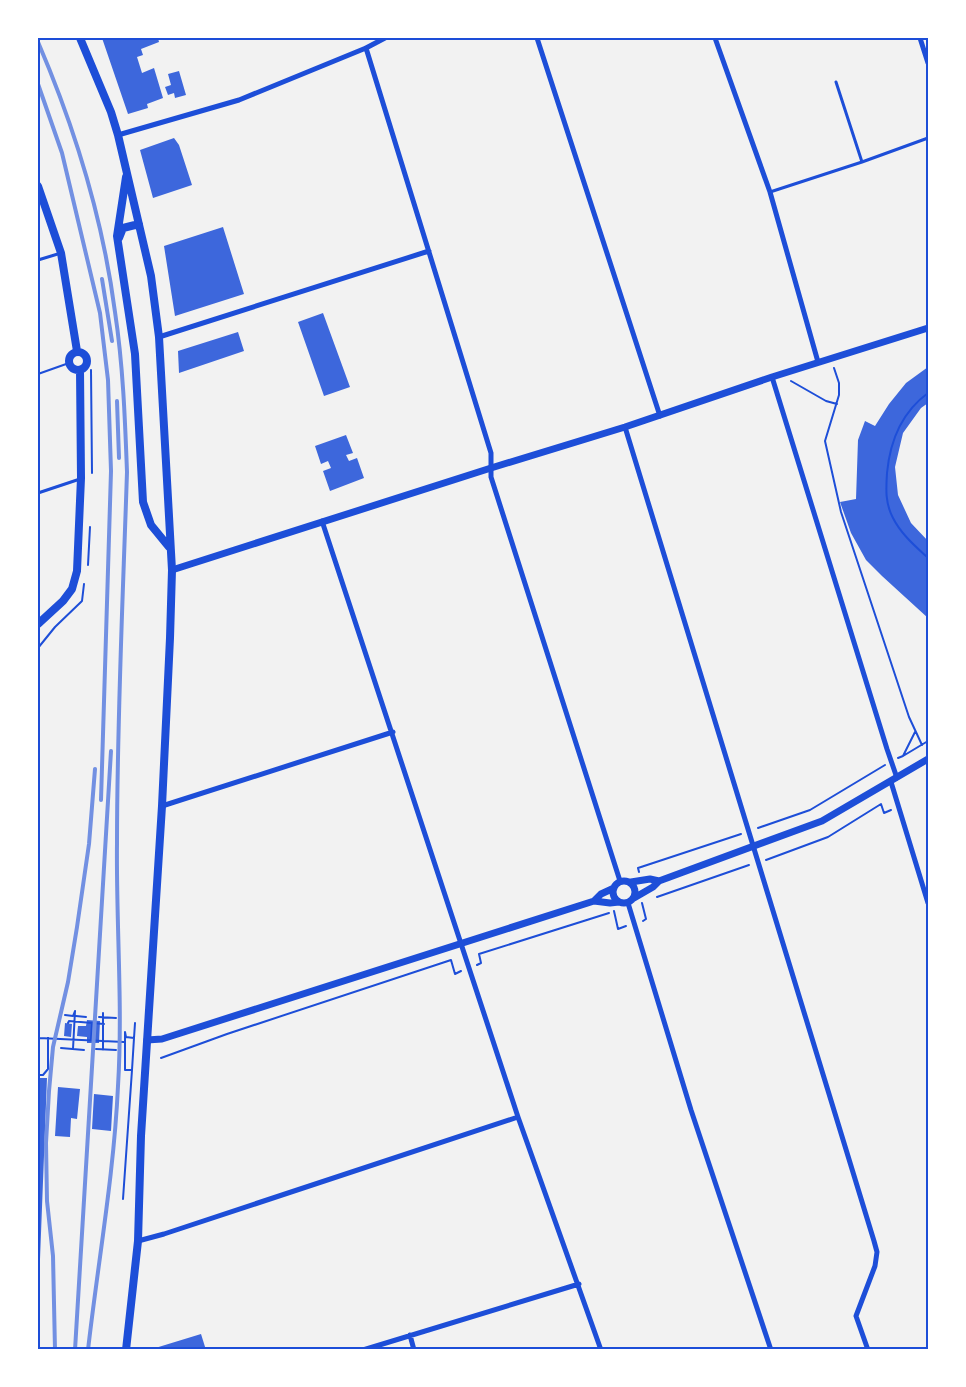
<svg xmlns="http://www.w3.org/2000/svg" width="966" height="1387" viewBox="0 0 966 1387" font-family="'Titillium Web',sans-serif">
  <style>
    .building { fill: #3d67dc }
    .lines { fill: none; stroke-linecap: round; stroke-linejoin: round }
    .path { stroke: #1d4ed8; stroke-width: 2 }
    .service { stroke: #1d4ed8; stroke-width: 3 }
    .minor { stroke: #1d4ed8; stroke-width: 5 }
    .tertiary { stroke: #1d4ed8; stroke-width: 7 }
    .secondary { stroke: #1d4ed8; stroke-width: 8 }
    .rail { stroke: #7290e2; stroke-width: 4 }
    .neatline { fill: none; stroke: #1d4ed8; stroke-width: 2 }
  </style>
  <rect width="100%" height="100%" fill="#f2f2f2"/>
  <path class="building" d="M 102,38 L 158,38 L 159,42 L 141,49 L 143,55 L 137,57 L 142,73 L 154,68 L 163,98 L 147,104 L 148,108 L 128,114 Z
    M 179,71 L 186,95 L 175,98 L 174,93 L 168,95 L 165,87 L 171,85 L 168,74 Z
    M 174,138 L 179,145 L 192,185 L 153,198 L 140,150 Z
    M 223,227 L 244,294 L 175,316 L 164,246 Z
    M 323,313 L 350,387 L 324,396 L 298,322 Z
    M 238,332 L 244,351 L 179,373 L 178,351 Z
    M 928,367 L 928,403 L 921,408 L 903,433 L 895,467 L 898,495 L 911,523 L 928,541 L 928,618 L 882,576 L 866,560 L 851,533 L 840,502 L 856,499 L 858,440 L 865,421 L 875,426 L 889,404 L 906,383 Z
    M 346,435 L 353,453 L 346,455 L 349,461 L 357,458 L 364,478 L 330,491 L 323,471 L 331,468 L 328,461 L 321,464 L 315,446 Z
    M 87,1020 L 100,1021 L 99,1043 L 87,1043 L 87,1037 L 77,1036 L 78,1026 L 86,1026 Z
    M 65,1023 L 72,1024 L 71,1037 L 64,1036 Z
    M 38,1078 L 47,1078 L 40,1259 L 38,1256 Z
    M 58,1087 L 80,1089 L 77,1119 L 71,1118 L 70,1137 L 55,1136 Z
    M 94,1094 L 113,1096 L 111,1131 L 92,1129 Z
    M 201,1334 L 206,1350 L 152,1350 L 152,1349 Z"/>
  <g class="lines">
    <path class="path" d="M 834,368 L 839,383 L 839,395 L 825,441 L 841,512 L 909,717 L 922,745
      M 91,370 L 92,473
      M 38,374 L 69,363
      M 791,381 L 826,401 L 837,404
      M 928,393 C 902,412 890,441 887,473 C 886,489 885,503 893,518 C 901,534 915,546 928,558
      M 88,565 L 90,527
      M 38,648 L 55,627 L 82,601 L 84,584
      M 903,756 L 928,741
      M 898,758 L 903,756 L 915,732
      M 758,828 L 810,810 L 885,765
      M 766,860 L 828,837 L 881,804 L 884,813 L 891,810
      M 639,872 L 638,868 L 741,834
      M 657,897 L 749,865
      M 642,903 L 646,919 L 643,921
      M 614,911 L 618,929 L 626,926
      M 477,965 L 481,963 L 479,954 L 609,913
      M 65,1015 L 73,1016 L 75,1011
      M 76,1016 L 86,1017
      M 99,1017 L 116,1018
      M 68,1023 L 69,1021 L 104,1024
      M 39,1032 L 39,1038 L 124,1042
      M 125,1032 L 126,1037 L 134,1038 L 132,1070 L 125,1070 Z
      M 134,1038 L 135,1023
      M 91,1040 L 92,1023
      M 38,1041 L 39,1034
      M 61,1048 L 84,1050
      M 73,1049 L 75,1011
      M 96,1049 L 116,1050
      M 103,1050 L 103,1013
      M 161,1058 L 227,1034 L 451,960 L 455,974 L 461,971
      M 38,1075 L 43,1075 L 48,1069 L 48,1038
      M 123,1199 L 132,1070"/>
    <path class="service" d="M 836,82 L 862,162
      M 770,192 L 862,162 L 928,138
      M 38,260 L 61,253
      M 38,493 L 80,479"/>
    <path class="minor" d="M 537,38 L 660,416
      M 715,38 L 770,192 L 818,362
      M 920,38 L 928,63
      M 366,48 L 491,453 L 491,477 L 620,881
      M 118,135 L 239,100 L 366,48 L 385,38
      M 159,337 L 429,251
      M 772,377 L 887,749 L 897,778
      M 625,427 L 874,1241 L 877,1252 L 875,1266 L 856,1316 L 868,1350
      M 322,521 L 518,1117 L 601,1350
      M 891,782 L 928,903
      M 162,806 L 393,732
      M 628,903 L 691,1110 L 771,1350
      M 138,1241 L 164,1234 L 518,1117
      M 410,1335 L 414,1350
      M 363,1350 L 579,1284"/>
    <path class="tertiary" d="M 172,570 L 491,468 L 625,427 L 772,377 L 928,328
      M613 892a11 11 0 1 1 22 0a11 11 0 1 1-22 0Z
      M 631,882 L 650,879 L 659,881
      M 634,898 L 653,887 L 659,881 L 822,821 L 928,759
      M 594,901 L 601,894 L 614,888
      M 147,1040 L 162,1039 L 594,901 L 610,903 L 619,902"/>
    <path class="secondary" d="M 80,38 L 111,112 L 118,135 L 151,276 L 159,337 L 172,570 L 170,638 L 162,806 L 141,1136 L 138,1241 L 126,1350
      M 126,177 L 117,236 L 135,354 L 143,502 L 151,525 L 169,547
      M 38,186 L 61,253 L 77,351
      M 119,238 L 123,228 L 139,224
      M69 361a9 9 0 1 1 18 0a9 9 0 1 1-18 0Z
      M 38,624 L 63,601 L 72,589 L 77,571 L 81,478 L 80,370"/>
    <path class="rail" d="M 38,42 C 74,126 103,220 115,312 C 123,365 125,418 127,472 C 123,595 117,719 117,843 C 116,924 123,1005 118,1086 C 114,1174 98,1262 88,1350
      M 38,84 L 62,153 L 100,313 L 108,380 L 111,471 L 101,800
      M 102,279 L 112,341
      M 117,401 L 119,458
      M 55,1350 L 53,1256 L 47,1201 L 46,1143 L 49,1091 L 53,1047 L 68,982 L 77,927 L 89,844 L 95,769
      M 75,1350 L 111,751"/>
  </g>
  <rect width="966" height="1387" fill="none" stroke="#ffffff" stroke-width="78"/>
  <rect x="39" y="39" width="888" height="1309" class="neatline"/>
</svg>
